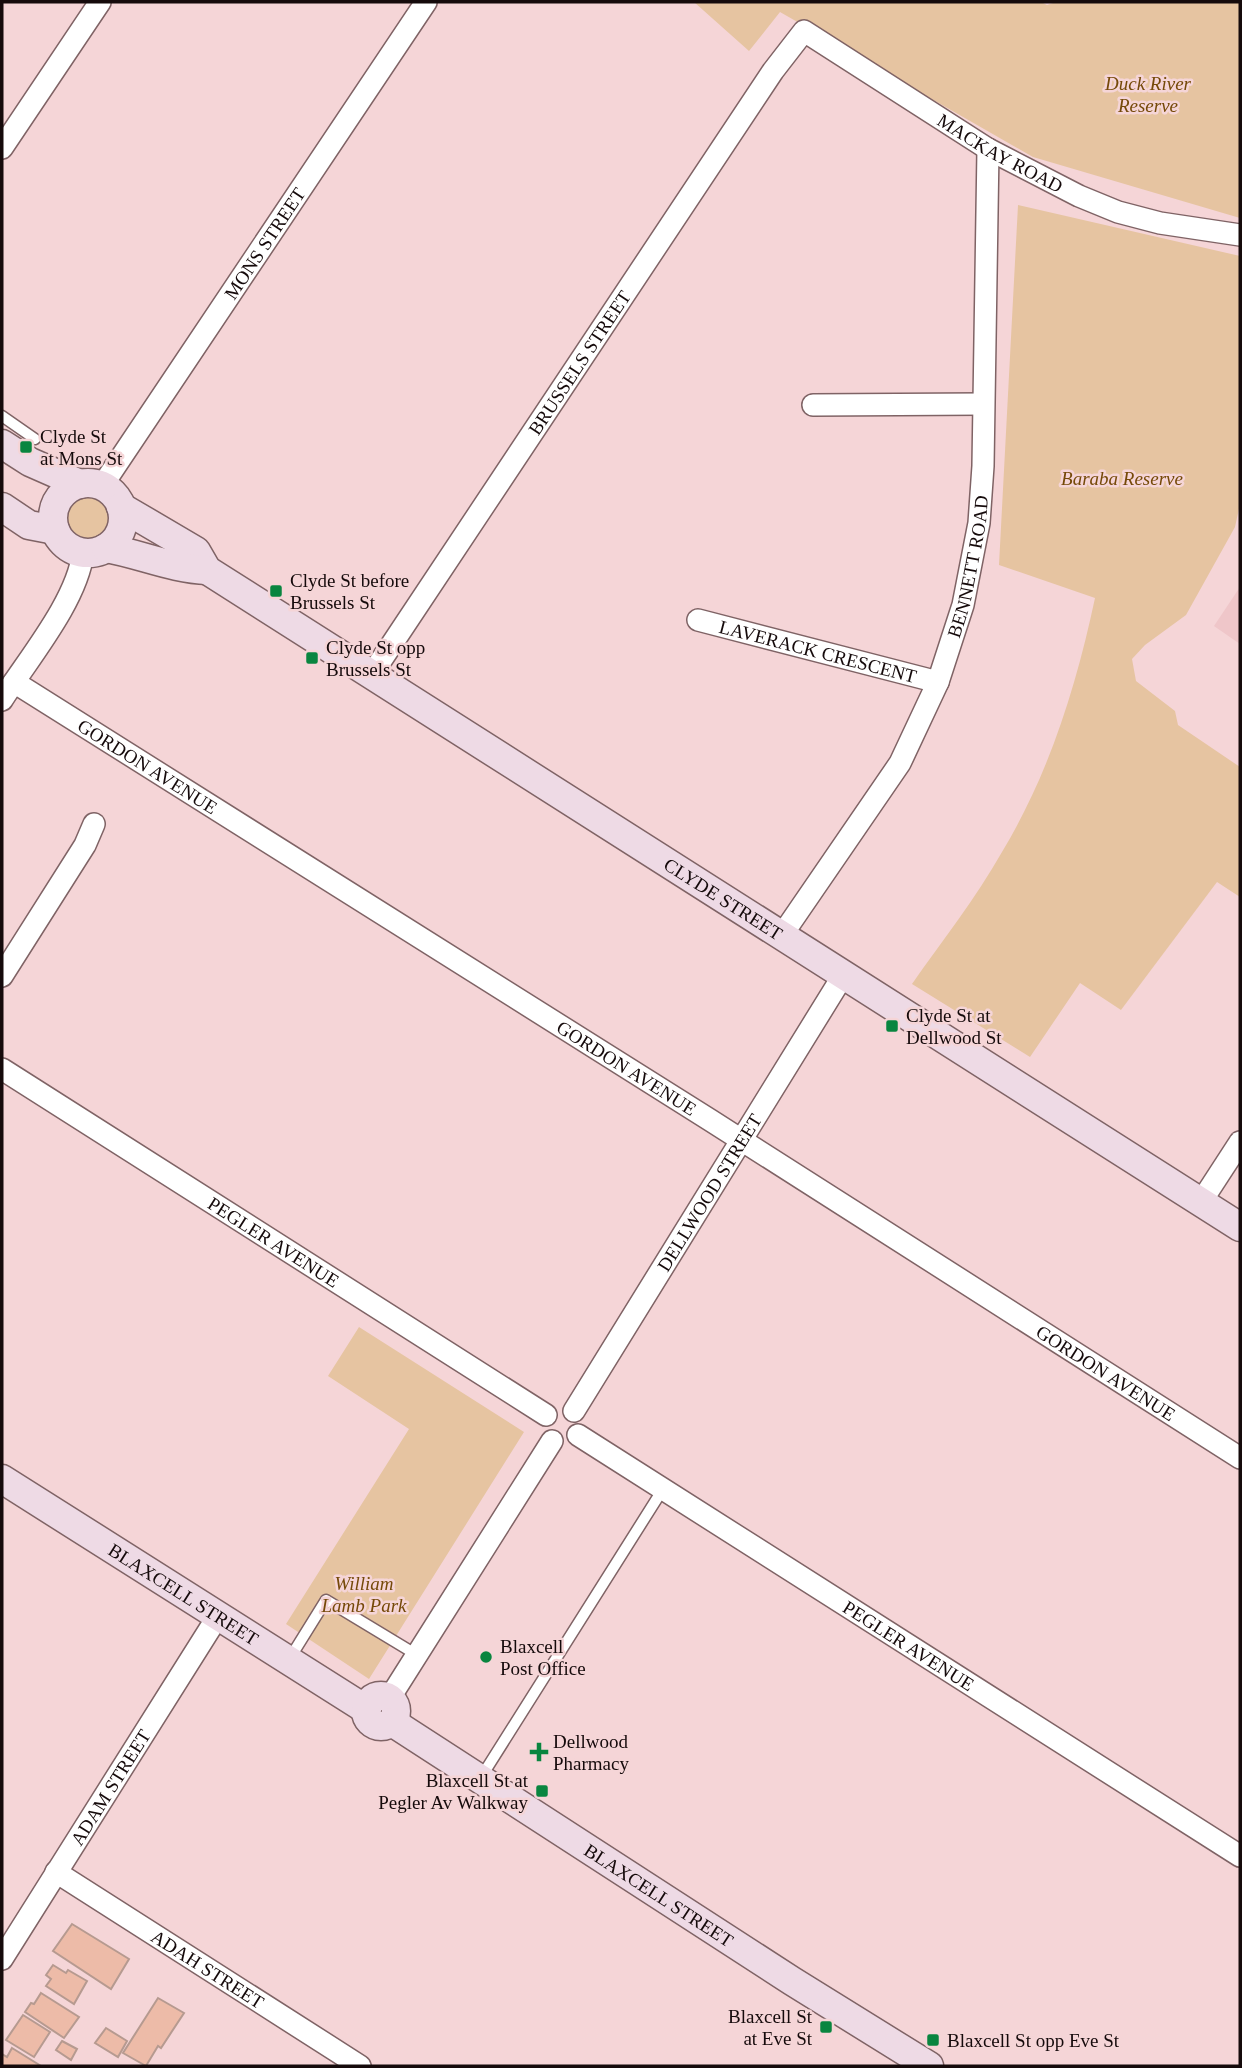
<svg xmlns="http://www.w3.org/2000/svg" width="1242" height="2068" viewBox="0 0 1242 2068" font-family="Georgia,serif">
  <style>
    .built { fill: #efc6c9 }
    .green { fill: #e6c4a1 }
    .building { fill: #edbba8; stroke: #b69a90; stroke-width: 2 }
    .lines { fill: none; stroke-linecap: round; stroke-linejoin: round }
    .lane-casing { stroke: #7f6365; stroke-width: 13 }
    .street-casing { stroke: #7f6365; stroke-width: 24 }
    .secondary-casing { stroke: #7f6365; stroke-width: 31 }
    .lane { stroke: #fff; stroke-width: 10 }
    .street { stroke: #fff; stroke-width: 21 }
    .secondary { stroke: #eedae5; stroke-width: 28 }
    .poi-dot { fill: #09853f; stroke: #f5d5d7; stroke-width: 2.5 }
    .labels { text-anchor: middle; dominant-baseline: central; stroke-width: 5; stroke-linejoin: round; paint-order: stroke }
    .park-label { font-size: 19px; font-style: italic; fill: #754908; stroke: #f5d5d7 }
    .street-label { font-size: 19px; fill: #150a0b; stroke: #f5d5d7 }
    .poi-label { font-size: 19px; fill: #150a0b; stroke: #f5d5d7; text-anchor: start }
  </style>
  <rect width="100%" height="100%" fill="#f5d5d7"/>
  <path class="built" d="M 1240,587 L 1240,644 L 1214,626 Z"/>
  <path class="green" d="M 694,2 L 1041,2 L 1047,5 L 1056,2 L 1240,2 L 1240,218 L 1033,157 L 780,12 L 749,51 Z
    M 1018,205 L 1240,256 L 1240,504 L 1235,527 L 1186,615 L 1145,645 L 1132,659 L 1136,681 L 1175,711 L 1178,725 L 1240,767 L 1240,897 L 1217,882 L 1121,1010 L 1080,983 L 1030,1057 L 912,984 C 942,941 976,898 1002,852 C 1049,774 1076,687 1095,598 L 999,565 Z
    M64 516a24 24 0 1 1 48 0a24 24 0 1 1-48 0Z
    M 359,1327 L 524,1432 L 369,1679 L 286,1624 L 409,1429 L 328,1376 Z"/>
  <path class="building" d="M 72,1924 L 129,1959 L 111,1989 L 53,1951 Z
    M 53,1965 L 66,1973 L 68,1970 L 87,1981 L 74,2004 L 46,1986 L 51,1979 L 46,1975 Z
    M 41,1993 L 79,2017 L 64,2038 L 25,2012 L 31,2003 L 34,2004 Z
    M 158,1998 L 184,2013 L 161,2048 L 158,2046 L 146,2066 L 123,2053 Z
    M 23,2015 L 50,2032 L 34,2057 L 6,2040 Z
    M 106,2028 L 127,2041 L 118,2057 L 95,2043 Z
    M 62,2041 L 77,2049 L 71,2060 L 56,2050 Z
    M 12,2048 L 41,2066 L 2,2066 L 2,2054 L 7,2057 Z"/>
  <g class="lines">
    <g class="lane-casing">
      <path id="lane" d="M 2,416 L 35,439
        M 290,1658 L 326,1600 L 417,1655
        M 480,1779 L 663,1489"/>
    </g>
    <g class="street-casing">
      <g id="street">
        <path d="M 2,148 L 100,2"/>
        <path d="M 813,405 L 983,404"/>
        <path id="s1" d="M 102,486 L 426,2"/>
        <path id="s2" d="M 698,620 L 938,682"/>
        <path id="s3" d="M 372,674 L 773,71 L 804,31 L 988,149 L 1079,196 L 1118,212 L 1160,223 L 1240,235"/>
        <path id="s4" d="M 14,682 L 710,1120 L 1240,1458"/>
        <path d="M 2,700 C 28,659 77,601 83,553"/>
        <path id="s5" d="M 782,935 L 900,763 L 938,682 L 963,605 L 979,523 L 983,466 L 988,149"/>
        <path d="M 2,976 L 85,845 L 94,824"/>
        <path id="s6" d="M 2,1069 L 546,1415"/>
        <path d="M 1201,1202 L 1240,1142"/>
        <path id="s7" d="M 574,1411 L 844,974"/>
        <path id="s8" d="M 578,1435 L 1240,1856"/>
        <path d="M 389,1699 L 552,1441"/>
        <path id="s9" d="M 56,1872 L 360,2066"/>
        <path id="s10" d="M 2,1959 L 218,1616"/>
      </g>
    </g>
    <g class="secondary-casing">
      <g id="secondary">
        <path d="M 2,444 L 30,462 L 80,484"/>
        <circle cx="88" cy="518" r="35"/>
        <path d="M 2,507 L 29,525 L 55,530"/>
        <path id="s11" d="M 121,507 L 196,551 L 207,570 L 1240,1227"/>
        <path d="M 106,548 C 140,554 173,569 207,570"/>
        <path id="s12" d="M 2,1479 L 367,1710"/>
        <circle cx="381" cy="1711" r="15"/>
        <path id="s13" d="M 392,1722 L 792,1981 L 929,2066"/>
      </g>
    </g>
    <use href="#lane" class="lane"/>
    <use href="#street" class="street"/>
    <use href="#secondary" class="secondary"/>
  </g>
  <g class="poi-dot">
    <rect x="19" y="440" width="14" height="14" rx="3.5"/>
    <rect x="269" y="584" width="14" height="14" rx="3.5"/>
    <rect x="305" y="651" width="14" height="14" rx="3.5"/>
    <rect x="885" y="1019" width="14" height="14" rx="3.5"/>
    <circle cx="486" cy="1657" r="7"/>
    <path d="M535.5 1741.5h7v7h7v7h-7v7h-7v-7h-7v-7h7z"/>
    <rect x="535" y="1784" width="14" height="14" rx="3.5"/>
    <rect x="819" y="2020" width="14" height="14" rx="3.5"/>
    <rect x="926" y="2033" width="14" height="14" rx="3.5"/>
  </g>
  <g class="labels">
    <g class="park-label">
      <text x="1148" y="83">Duck River<tspan x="1148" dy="22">Reserve</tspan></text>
      <text x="1122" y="478">Baraba Reserve</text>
      <text x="364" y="1583">William<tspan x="364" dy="22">Lamb Park</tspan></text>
    </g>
    <g class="street-label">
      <text stroke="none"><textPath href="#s3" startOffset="1006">MACKAY ROAD</textPath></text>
      <text stroke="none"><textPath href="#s1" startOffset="292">MONS STREET</textPath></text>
      <text stroke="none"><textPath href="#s3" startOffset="374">BRUSSELS STREET</textPath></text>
      <text stroke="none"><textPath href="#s5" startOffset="418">BENNETT ROAD</textPath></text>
      <text stroke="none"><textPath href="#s2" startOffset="124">LAVERACK CRESCENT</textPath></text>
      <text stroke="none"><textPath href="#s4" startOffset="158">GORDON AVENUE</textPath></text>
      <text stroke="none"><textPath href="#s11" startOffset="721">CLYDE STREET</textPath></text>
      <text stroke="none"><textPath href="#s4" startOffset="724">GORDON AVENUE</textPath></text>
      <text stroke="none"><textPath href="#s7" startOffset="257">DELLWOOD STREET</textPath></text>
      <text stroke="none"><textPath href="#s6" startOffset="322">PEGLER AVENUE</textPath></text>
      <text stroke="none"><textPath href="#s4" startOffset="1292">GORDON AVENUE</textPath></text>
      <text stroke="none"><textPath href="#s12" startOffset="215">BLAXCELL STREET</textPath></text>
      <text stroke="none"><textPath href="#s8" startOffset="392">PEGLER AVENUE</textPath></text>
      <text stroke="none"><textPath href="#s10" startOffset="203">ADAM STREET</textPath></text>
      <text stroke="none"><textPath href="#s13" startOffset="318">BLAXCELL STREET</textPath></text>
      <text stroke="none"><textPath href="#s9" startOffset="180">ADAH STREET</textPath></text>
    </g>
    <g class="poi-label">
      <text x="40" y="436">Clyde St<tspan x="40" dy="22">at Mons St</tspan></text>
      <text x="290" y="580">Clyde St before<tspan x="290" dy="22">Brussels St</tspan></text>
      <text x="326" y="647">Clyde St opp<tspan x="326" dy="22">Brussels St</tspan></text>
      <text x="906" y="1015">Clyde St at<tspan x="906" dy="22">Dellwood St</tspan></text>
      <text x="500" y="1646">Blaxcell<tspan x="500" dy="22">Post Office</tspan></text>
      <text x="553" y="1741">Dellwood<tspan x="553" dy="22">Pharmacy</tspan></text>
      <text x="528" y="1780" text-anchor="end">Blaxcell St at<tspan x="528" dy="22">Pegler Av Walkway</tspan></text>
      <text x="812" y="2016" text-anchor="end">Blaxcell St<tspan x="812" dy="22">at Eve St</tspan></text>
      <text x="947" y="2040">Blaxcell St opp Eve St</text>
    </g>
  </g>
  <rect width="1242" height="2068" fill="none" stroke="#150a0b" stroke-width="7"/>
</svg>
